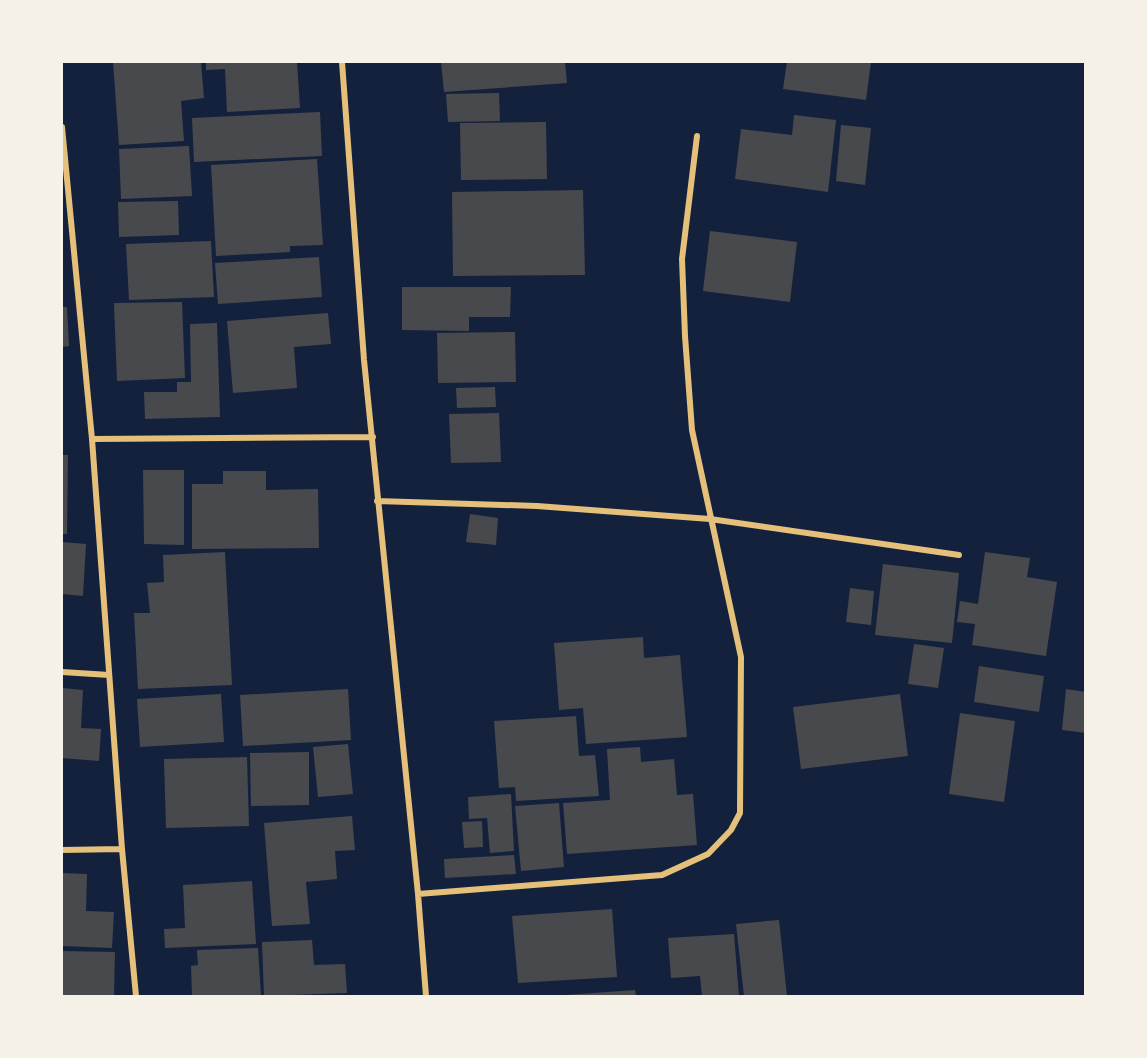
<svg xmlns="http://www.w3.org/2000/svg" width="1147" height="1058" viewBox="0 0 1147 1058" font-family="'Roboto Condensed',sans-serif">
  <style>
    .building { fill: #48494c }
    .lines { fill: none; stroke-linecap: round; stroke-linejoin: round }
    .minor { stroke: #e5c07b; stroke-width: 6 }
  </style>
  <rect width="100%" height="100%" fill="#14213d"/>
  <path class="building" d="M 113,62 L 201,62 L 204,98 L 181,101 L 184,141 L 119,145 Z
    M 206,62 L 297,62 L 300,108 L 227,112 L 225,69 L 206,70 Z
    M 441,62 L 565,62 L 567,83 L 444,92 Z
    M 787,62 L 871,62 L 866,100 L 783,89 Z
    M 499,93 L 500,121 L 448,122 L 446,94 Z
    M 320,112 L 322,156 L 194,162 L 192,118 Z
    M 794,115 L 836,120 L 828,192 L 735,179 L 741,129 L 792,135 Z
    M 546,122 L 547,179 L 461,180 L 460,123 Z
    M 841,125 L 871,128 L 865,185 L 836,181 Z
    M 189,146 L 192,196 L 121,199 L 119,149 Z
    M 317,159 L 323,245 L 290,246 L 290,252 L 216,256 L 211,165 Z
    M 583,190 L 585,275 L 453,276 L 452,192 Z
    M 178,201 L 179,235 L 119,237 L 118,202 Z
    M 710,231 L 797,242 L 790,302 L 703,291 Z
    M 211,241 L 214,297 L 129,300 L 126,244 Z
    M 319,257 L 322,297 L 218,304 L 215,263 Z
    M 402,287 L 511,287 L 510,317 L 469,317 L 469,331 L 402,330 Z
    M 182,302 L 185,378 L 117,381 L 114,303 Z
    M 62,307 L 67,307 L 69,346 L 62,347 Z
    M 328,313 L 331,344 L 294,347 L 297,388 L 233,393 L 227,321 Z
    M 217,323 L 220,417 L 145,419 L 144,392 L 177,392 L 177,382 L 191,382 L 190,324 Z
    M 515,332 L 516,382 L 438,383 L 437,333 Z
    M 495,387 L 496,407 L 457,408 L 456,388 Z
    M 499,413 L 501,462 L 451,463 L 449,414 Z
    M 62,455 L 68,455 L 67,534 L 62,534 Z
    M 143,470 L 184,470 L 184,545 L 144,544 Z
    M 223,471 L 266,471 L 266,490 L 318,489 L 319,548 L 192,549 L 192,484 L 223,484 Z
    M 470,514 L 498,518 L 496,545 L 466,542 Z
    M 62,542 L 86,544 L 83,596 L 62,594 Z
    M 225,552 L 232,685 L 138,689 L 134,613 L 150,613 L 147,583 L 164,582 L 163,555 Z
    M 985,552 L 1030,558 L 1027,577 L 1057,582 L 1046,656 L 972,645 L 975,624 L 957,622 L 960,601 L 978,604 Z
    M 883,564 L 959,573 L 952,643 L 875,635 Z
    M 850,588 L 874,591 L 871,625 L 846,622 Z
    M 643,637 L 644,658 L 680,655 L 687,737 L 586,744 L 583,708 L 559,710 L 554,643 Z
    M 914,644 L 944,648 L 938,688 L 908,684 Z
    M 979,666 L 1044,676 L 1039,712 L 974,702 Z
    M 62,688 L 83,690 L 81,728 L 101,729 L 99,761 L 62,758 Z
    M 348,689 L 351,740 L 243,746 L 240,695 Z
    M 1066,689 L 1086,692 L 1086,733 L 1062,730 Z
    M 221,694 L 224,742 L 140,747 L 137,699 Z
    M 900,694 L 908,756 L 801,769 L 793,707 Z
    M 960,713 L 1015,721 L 1004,802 L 949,794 Z
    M 576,716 L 579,756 L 595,755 L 599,796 L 516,801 L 515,787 L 499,788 L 494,721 Z
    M 348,744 L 353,794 L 318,797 L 313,747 Z
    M 640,747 L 641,762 L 674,759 L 677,795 L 693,794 L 697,845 L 567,854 L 563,803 L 610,800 L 607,749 Z
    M 309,752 L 309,805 L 251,806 L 250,753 Z
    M 247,757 L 249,826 L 166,828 L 164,759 Z
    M 511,794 L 514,851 L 490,853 L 487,818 L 469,819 L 468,797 Z
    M 559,803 L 564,867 L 521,871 L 515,806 Z
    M 352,816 L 355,850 L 335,851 L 337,879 L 306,882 L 310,924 L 272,926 L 264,823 Z
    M 482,821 L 483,847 L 464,848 L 462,822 Z
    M 514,855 L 516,874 L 445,878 L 444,859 Z
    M 62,873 L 87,874 L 86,911 L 114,912 L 112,948 L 62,946 Z
    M 252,881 L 256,944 L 165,948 L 164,929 L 185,928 L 183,885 Z
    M 612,909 L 617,977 L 518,983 L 512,916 Z
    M 779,920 L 787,996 L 744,996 L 736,924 Z
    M 734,934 L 739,996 L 702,996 L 700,976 L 671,978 L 668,938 Z
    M 312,940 L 314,965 L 345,964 L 347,993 L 264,996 L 262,942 Z
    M 258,948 L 261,996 L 192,995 L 191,966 L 198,965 L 197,950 Z
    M 62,951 L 115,952 L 114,996 L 62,996 Z
    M 635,990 L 636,996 L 565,996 L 565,995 Z"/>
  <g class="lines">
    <path class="minor" d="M 342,62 L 364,360 L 418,894 L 426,996
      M 62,127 L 92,439 L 122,849 L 136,996
      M 92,439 L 373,437
      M 377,501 L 537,506 L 710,519 L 959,555
      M 62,672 L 109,675
      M 62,850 L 122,849
      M 418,894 L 662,875 L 708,854 L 731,830 L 740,813 L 741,657 L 692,430 L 685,336 L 682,259 L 697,136"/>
  </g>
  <rect width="1147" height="1058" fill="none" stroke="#f6f1e7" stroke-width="126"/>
</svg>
